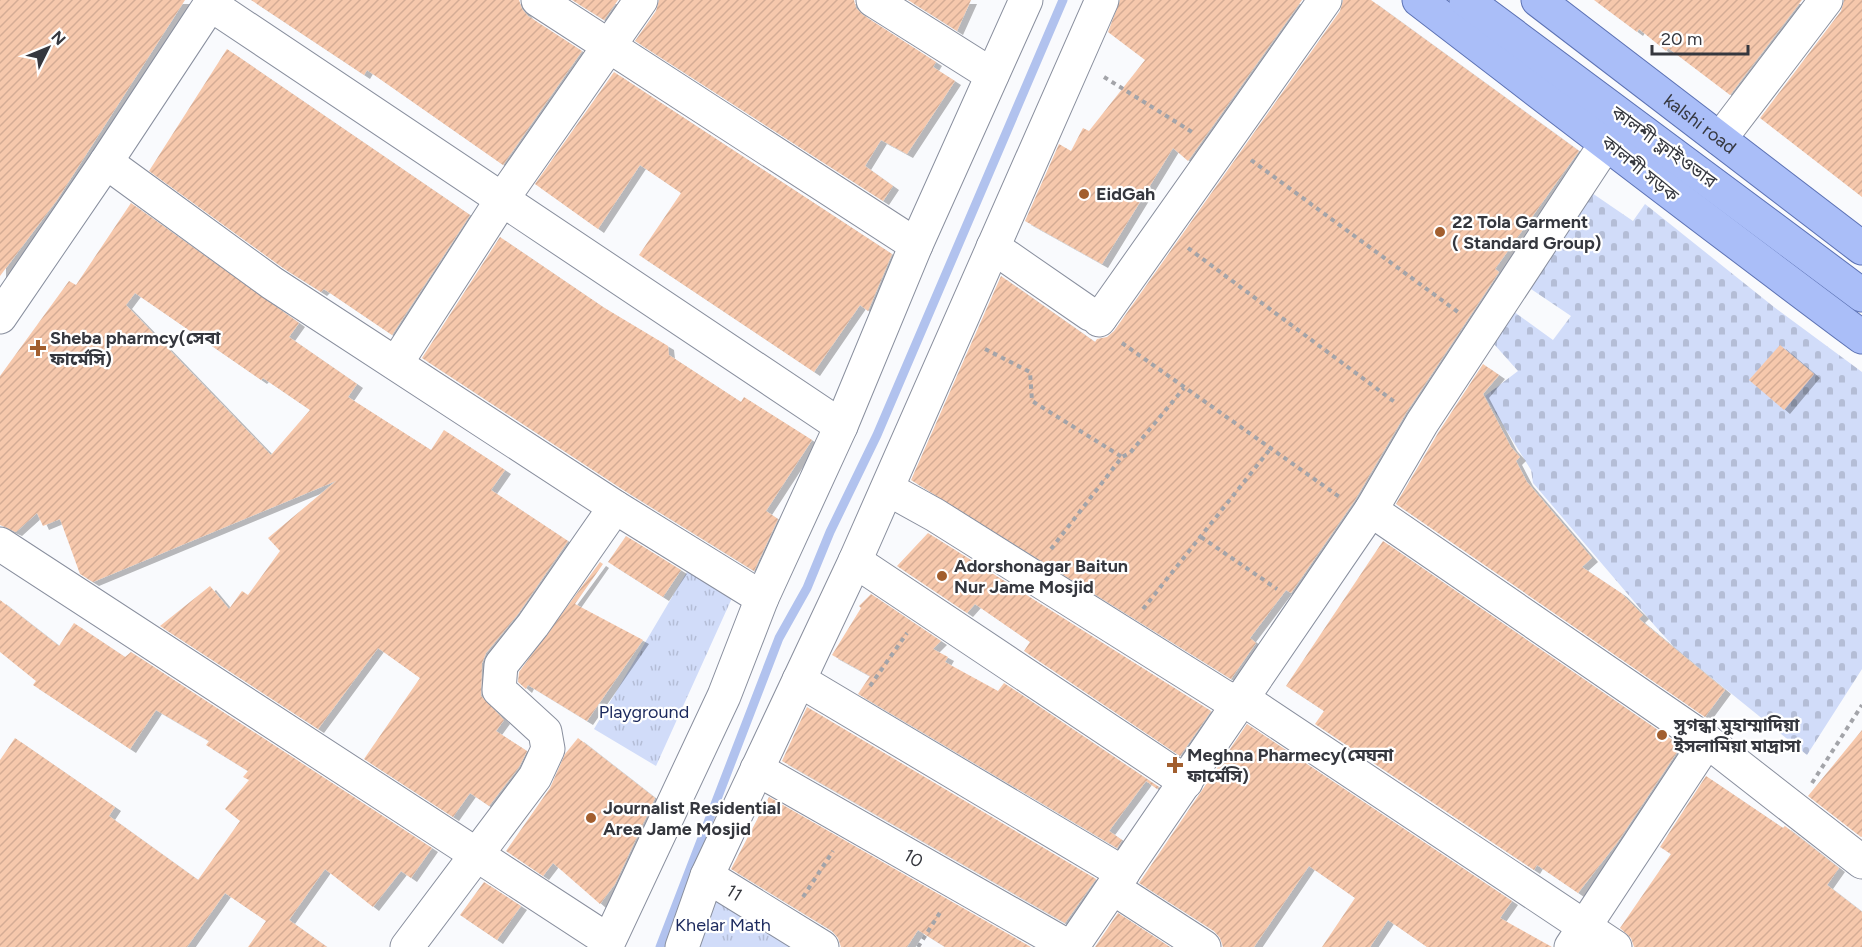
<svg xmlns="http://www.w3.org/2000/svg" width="1862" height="947" viewBox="0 0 1862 947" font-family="Figtree,'Noto Sans Bengali',sans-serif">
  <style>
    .cemetery { fill: url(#cemetery-stones) }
    .park { fill: url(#park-tufts) }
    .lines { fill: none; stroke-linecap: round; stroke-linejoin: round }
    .stream { stroke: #b1c2ee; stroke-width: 9 }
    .building { fill: url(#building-hatch); fill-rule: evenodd; filter: url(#shadow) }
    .minor-casing { stroke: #898f9e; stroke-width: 35 }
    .major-casing { stroke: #5c72b4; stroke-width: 35 }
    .path { stroke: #a3a4a9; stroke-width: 4; stroke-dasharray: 4.5 4.5; stroke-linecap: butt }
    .minor { stroke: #fff; stroke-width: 33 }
    .major { stroke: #aabef8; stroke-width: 33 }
    .poi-dot { fill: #a25e2e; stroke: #fff; stroke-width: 2 }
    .labels { text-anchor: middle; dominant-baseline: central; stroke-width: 4.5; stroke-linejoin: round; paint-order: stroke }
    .street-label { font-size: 18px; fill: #35373e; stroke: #fff }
    .poi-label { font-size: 18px; font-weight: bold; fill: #35373e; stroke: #fff; text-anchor: start }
    .park-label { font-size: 18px; fill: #1b295d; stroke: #fff }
  </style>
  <defs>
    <pattern id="cemetery-stones" width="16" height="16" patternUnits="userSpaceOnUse" patternTransform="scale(1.5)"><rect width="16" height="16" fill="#d1dcf9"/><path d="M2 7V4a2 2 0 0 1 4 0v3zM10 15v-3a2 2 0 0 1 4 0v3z" fill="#b4bdd6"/></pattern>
    <pattern id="park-tufts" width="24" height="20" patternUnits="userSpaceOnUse" patternTransform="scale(1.5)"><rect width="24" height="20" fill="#d1dcf9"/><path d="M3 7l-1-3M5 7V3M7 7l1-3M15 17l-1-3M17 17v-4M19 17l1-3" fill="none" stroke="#b4bdd6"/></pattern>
    <pattern id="building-hatch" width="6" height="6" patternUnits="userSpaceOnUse" patternTransform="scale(1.5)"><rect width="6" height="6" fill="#f6c8ac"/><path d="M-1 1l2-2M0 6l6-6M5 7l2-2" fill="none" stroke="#d4ac95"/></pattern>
    <filter id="shadow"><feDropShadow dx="6" dy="4" stdDeviation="0" flood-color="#0004"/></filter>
  </defs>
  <rect width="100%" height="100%" fill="#f9fafd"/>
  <path class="cemetery" d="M 1589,191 L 1633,221 L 1645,204 L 1774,307 L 1862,372 L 1862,669 L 1807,755 L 1675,648 L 1655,626 L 1533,483 L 1531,470 L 1485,396 L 1518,371 L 1493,343 L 1513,311 L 1553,340 L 1571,316 L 1528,287 Z"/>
  <path class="park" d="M 688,570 L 732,598 L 656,766 L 594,729 Z
    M 712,892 L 794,947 L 695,947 Z"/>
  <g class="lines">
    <path class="stream" d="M 660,947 L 779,638 L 807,588 L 830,532 L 877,435 L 1063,0"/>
  </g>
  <path class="building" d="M 0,0 L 185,0 L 57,200 L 0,276 Z
    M 251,0 L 519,0 L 522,9 L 528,16 L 582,51 L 503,165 L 367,70 L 364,75 Z
    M 572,0 L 618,0 L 604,20 Z
    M 659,0 L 854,0 L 856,8 L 863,15 L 936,62 L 933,67 L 955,81 L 907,154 L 881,140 L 865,166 L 893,186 L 883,201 L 635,41 L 656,11 Z
    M 908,0 L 971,0 L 957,31 Z
    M 1120,0 L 1302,0 L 1188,161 L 1173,148 L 1102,264 L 1025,221 L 1059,144 L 1071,151 L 1083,128 L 1089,131 L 1145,60 L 1108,32 Z
    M 1343,0 L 1371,0 L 1579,151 L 1495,269 L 1499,272 L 1406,413 L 1355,500 L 1291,593 L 1286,590 L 1250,638 L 1256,643 L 1231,679 L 911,480 L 1001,276 L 1095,342 L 1097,339 L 1107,337 L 1114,331 L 1340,11 Z
    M 1594,0 L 1802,0 L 1730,95 L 1668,48 L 1666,51 L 1639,29 L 1637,32 Z
    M 1844,0 L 1862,0 L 1862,197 L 1760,118 L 1841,11 Z
    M 227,49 L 470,215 L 392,335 L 324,289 L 321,292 L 283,268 L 149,171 Z
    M 614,72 L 892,254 L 868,311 L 860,305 L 814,372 L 639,255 L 681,193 L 640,165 L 598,229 L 535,184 Z
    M 131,203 L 299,323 L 289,337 L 357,384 L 348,397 L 431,450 L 444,430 L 505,470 L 491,490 L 568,541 L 518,614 L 486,653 L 482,663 L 481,696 L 504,720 L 496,731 L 527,751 L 519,767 L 489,806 L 470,793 L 453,817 L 364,759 L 420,678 L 378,648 L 318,729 L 160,626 L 210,586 L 229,609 L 242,591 L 248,595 L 280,551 L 268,538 L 336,481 L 93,582 L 80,574 L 60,519 L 43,526 L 37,513 L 16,532 L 0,525 L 0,376 L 69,281 L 76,285 ZM 135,293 L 261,380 L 263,378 L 310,410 L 271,455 L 126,305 Z
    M 500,237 L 603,307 L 668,346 L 669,355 L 741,402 L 744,397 L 812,440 L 766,511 L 778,519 L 754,571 L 625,491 L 422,358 Z
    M 1780,345 L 1814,374 L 1784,410 L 1749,380 Z
    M 1483,364 L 1499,375 L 1483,394 L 1511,447 L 1520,457 L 1516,461 L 1527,482 L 1592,558 L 1582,567 L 1621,593 L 1643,615 L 1639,619 L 1725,690 L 1705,717 L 1396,504 L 1438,433 Z
    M 928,533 L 1211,711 L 1180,756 L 1024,651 L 1030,642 L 975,604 L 967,613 L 897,566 Z
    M 626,536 L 681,570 L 663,597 L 608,562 Z
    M 1383,541 L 1681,746 L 1617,843 L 1578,893 L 1537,865 L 1534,870 L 1315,724 L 1324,711 L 1286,686 Z
    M 600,562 L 603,564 L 575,604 L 643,640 L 587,721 L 528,685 L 526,689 L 518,682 L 519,672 Z
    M 871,594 L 941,641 L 933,649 L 948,657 L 945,662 L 998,691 L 1004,683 L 1159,787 L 1157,789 L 1146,781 L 1109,831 L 1122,840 L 1117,848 L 858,694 L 870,676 L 832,655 L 861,608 L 859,606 Z
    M 0,600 L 59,646 L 74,623 L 125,657 L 131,652 L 432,848 L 411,878 L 401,871 L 373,907 L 325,869 L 289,920 L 327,947 L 248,947 L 266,921 L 225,893 L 187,947 L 0,947 L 0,760 L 15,738 L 115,807 L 109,816 L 198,880 L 240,821 L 225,809 L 249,780 L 243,777 L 248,771 L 206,745 L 209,741 L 156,710 L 130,749 L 33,685 L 36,681 L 0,652 Z
    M 807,707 L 1096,879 L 1065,923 L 782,761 Z
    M 1247,724 L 1512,901 L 1500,918 L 1552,947 L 1427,947 L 1388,920 L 1370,947 L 1322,947 L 1355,898 L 1309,866 L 1254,947 L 1223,947 L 1220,938 L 1214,931 L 1139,883 Z
    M 1862,730 L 1862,836 L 1861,837 L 1808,796 Z
    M 578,738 L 655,798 L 615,884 L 600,904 L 553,863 L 543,876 L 506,851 L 550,788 L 565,754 Z
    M 1706,776 L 1783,828 L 1785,826 L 1839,868 L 1827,885 L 1862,912 L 1862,947 L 1634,947 L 1631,938 L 1620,928 L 1671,854 L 1660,847 Z
    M 769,797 L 1031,947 L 945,947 L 918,930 L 907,947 L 841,947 L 838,938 L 832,931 L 731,869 Z
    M 484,882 L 521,906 L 497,940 L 460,915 Z
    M 1118,913 L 1170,947 L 1095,947 Z"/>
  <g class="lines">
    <g class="minor-casing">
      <g id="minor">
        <path d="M 538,0 L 916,245"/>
        <path d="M 873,0 L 992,75"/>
        <path d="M 210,4 L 841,426"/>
        <path d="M 1720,139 L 1826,0"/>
        <path d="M 106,162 L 272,283 L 615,507 L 762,598"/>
        <path d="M 993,247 L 1090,314 L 1101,317"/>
        <path d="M 0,317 L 106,162 L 213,0"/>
        <path d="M 1099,320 L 1325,0"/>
        <path d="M 397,362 L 503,198 L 641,0"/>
        <path d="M 888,489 L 935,515 L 1223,696 L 1234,701 L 1243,699 L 1615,947"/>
        <path d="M 1371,510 L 1707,741 L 1862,862"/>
        <path d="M 0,544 L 609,941 L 724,696 L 762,598 L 841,426 L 916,245 L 1026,0"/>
        <path d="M 855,561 L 1186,782"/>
        <path d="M 799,680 L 1123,873"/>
        <path id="s1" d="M 757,769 L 1069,947"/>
        <path id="s2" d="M 707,876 L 822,947"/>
        <path d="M 1113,888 L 1204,947"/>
        <path d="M 407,947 L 535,777 L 548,749 L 545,732 L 499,690 L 501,665 L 533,625 L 615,507"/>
        <path d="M 682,947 L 707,876 L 855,561 L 1102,0"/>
        <path d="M 1072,947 L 1371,510 L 1422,423 L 1607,142"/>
        <path d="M 1571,947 L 1707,741"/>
      </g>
    </g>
    <g class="major-casing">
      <g id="major">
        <path d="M 1419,0 C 1566,113 1713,226 1862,337"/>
        <path d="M 1466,0 L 1862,295"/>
        <path id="s3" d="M 1538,0 L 1862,248"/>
      </g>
    </g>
    <path class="path" d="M 1104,77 L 1192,132
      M 1251,160 L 1458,312
      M 1188,248 L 1396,403
      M 1122,343 L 1341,498
      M 985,349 L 1030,372 L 1032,401 L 1122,457
      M 1201,537 L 1277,589
      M 1051,549 L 1122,457 L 1130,453 L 1184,388
      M 1143,609 L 1271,448
      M 870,686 L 907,633
      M 1812,783 L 1862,705
      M 803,897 L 833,851
      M 918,947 L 941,911"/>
    <use href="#minor" class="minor"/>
    <use href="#major" class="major"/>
  </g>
  <g class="poi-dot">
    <circle cx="1084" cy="194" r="6"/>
    <circle cx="1440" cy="232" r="6"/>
    <path d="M35 339h6v6h6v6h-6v6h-6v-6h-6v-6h6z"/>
    <circle cx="942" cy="576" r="6"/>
    <circle cx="1662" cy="735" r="6"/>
    <path d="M1172 756h6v6h6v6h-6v6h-6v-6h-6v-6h6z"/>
    <circle cx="591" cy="818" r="6"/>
  </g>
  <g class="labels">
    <g class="street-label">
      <text stroke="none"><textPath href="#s3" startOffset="204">kalshi road</textPath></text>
      <text transform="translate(1664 147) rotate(36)">কালশী ফ্লাইওভার</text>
      <text transform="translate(1640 169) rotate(39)">কালশী সড়ক</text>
      <text stroke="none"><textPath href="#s1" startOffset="180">10</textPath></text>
      <text stroke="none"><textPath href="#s2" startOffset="32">11</textPath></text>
    </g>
    <g class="poi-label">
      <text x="1096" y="194">EidGah</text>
      <text x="1452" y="222">22 Tola Garment<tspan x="1452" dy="21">( Standard Group)</tspan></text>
      <text x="50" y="338">Sheba pharmcy(সেবা<tspan x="50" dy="21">ফার্মেসি)</tspan></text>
      <text x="954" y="566">Adorshonagar Baitun<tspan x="954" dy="21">Nur Jame Mosjid</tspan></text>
      <text x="1674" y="725">সুগন্ধা মুহাম্মাদিয়া<tspan x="1674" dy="21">ইসলামিয়া মাদ্রাসা</tspan></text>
      <text x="1187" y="755">Meghna Pharmecy(মেঘনা<tspan x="1187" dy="21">ফার্মেসি)</tspan></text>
      <text x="603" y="808">Journalist Residential<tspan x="603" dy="21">Area Jame Mosjid</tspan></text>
    </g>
    <g class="park-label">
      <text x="644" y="712">Playground</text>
      <text x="723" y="925">Khelar Math</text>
    </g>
  </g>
  <g transform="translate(48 48) rotate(47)" stroke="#ffffff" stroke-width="4.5" paint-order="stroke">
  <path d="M0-4.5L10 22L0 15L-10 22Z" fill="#35373e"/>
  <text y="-9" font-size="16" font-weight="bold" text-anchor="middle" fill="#35373e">N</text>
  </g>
  <path d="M1652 45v9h96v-9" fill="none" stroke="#35373e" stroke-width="3"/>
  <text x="1661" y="45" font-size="18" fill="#35373e" stroke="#ffffff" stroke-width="4.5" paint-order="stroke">20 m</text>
</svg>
